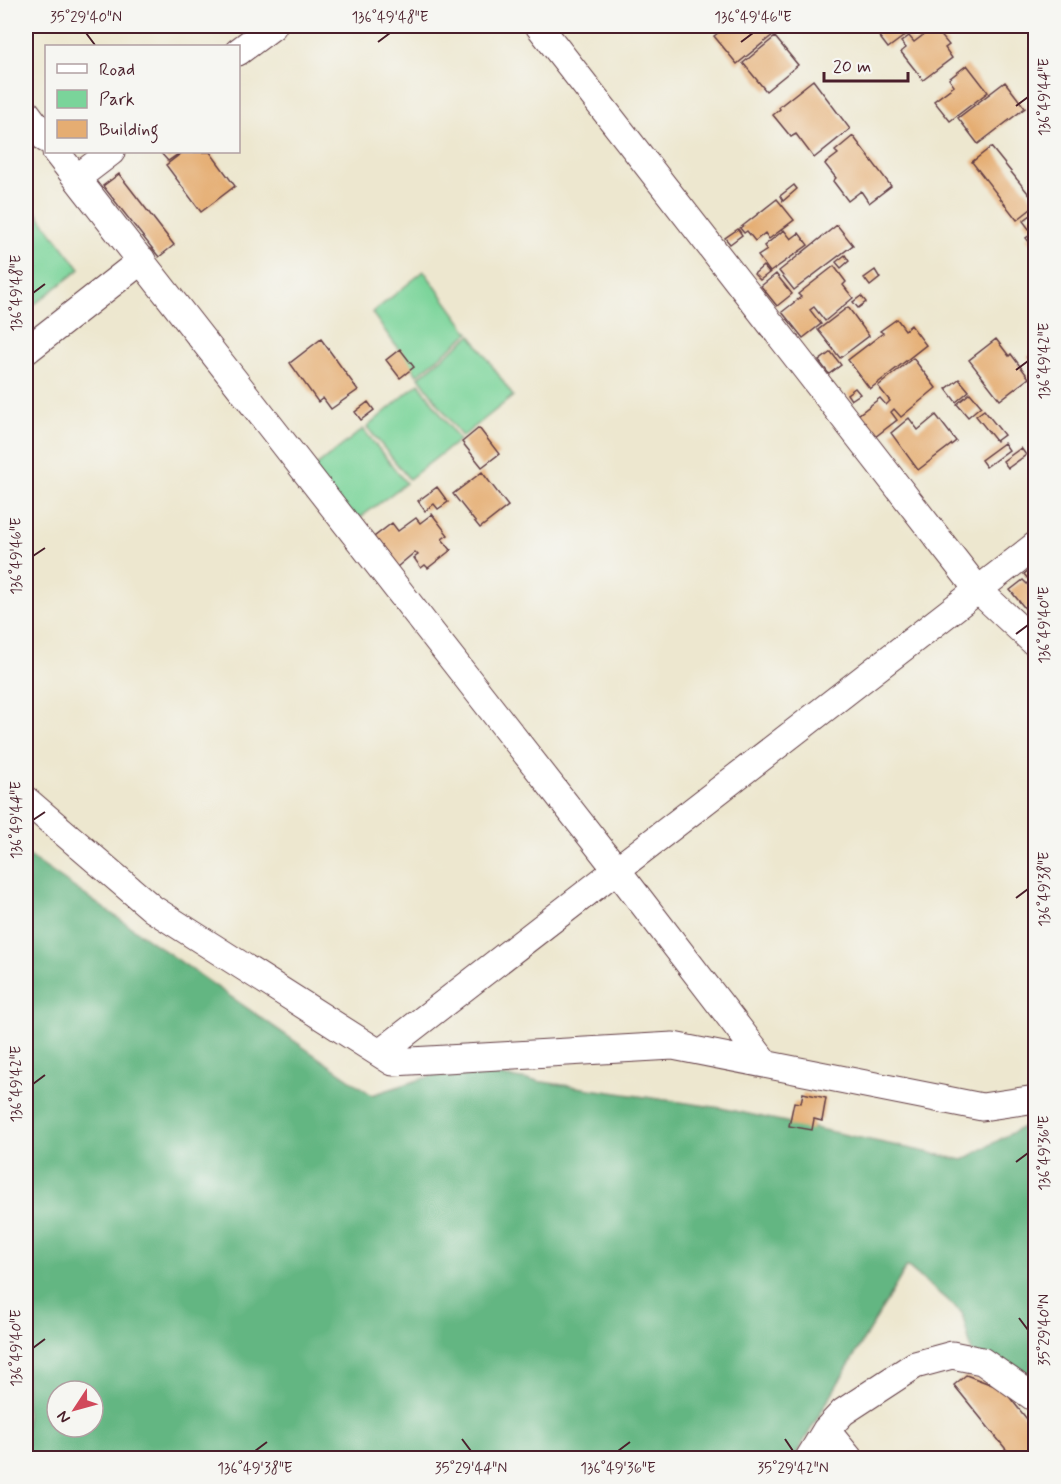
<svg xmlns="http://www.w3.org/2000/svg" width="1061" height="1484" viewBox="0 0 1061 1484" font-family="Mynerve,sans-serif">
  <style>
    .green { fill: #7ad49a; stroke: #627a62; stroke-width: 1.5 }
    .forest { fill: #63b682; stroke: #566a56; stroke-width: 1.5; fill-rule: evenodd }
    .building { fill: #e5ad72 }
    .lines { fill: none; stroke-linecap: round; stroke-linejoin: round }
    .minor-casing { stroke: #623d44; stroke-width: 29 }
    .minor { stroke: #fff; stroke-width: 27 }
    .ticks { fill: none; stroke: #4a1f2b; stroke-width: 2 }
    .neatline { fill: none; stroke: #4a1f2b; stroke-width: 2 }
    .ticks-label { font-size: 15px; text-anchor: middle; fill: #4a1f2b }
  </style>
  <rect width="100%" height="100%" fill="#f6f6f2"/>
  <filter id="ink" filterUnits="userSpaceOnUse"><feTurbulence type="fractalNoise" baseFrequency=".0167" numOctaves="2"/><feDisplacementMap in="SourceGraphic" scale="12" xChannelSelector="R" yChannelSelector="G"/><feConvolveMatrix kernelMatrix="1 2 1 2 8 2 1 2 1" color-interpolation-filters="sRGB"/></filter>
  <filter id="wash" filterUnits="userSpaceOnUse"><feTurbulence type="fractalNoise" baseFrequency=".008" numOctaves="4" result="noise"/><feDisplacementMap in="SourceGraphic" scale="24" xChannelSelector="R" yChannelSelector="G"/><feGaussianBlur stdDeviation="1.35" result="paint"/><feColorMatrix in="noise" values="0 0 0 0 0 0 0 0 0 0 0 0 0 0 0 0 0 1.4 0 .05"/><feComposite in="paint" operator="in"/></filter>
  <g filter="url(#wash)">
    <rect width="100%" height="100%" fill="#ede7cf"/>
    <path class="green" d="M 26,199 L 80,269 L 26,311 Z
      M 424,271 L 469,333 L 417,375 L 372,313 Z
      M 471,335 L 513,396 L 462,437 L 419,377 Z
      M 419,383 L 459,440 L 409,479 L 367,427 Z
      M 363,429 L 406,483 L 349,526 L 309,472 Z"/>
    <path class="forest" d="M 26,854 L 372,1095 L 453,1069 L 721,1108 L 963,1160 L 1035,1120 L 1035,1405 L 972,1353 L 962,1313 L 907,1266 L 794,1458 L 26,1458 ZM 57,1391 L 93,1391 L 93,1427 L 57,1427 Z"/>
    <g id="blocks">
      <path class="building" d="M 727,26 L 767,26 L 774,34 L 737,64 L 714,36 Z
        M 881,26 L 900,26 L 907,34 L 888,48 L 875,31 Z
        M 934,27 L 949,45 L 945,48 L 952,58 L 923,80 L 901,52 L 906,48 L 901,42 L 909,36 L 914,42 Z
        M 775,37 L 798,65 L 766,91 L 743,63 Z
        M 967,65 L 988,92 L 950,121 L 934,101 L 954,86 L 949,79 Z
        M 813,80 L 850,129 L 814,158 L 796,134 L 791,137 L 773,115 L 780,109 L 779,107 Z
        M 1005,82 L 1025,108 L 978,144 L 958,118 Z
        M 853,136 L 891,186 L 869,203 L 861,191 L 848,201 L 833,181 L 836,178 L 825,164 L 838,154 L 835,151 Z
        M 991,147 L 1036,203 L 1036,205 L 1017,220 L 972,162 Z
        M 160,152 L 181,152 L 168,161 Z
        M 183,152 L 210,152 L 235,186 L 201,212 L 166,165 Z
        M 119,174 L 174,245 L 159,257 L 103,186 Z
        M 794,185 L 797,189 L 783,201 L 780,196 Z
        M 777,199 L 794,220 L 769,239 L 765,233 L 755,241 L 747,231 L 744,233 L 740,228 Z
        M 1031,215 L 1036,221 L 1036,223 L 1029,229 L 1023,221 Z
        M 837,225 L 853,245 L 794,290 L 779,271 Z
        M 738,229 L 742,235 L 730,244 L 725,238 Z
        M 784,230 L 791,239 L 799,233 L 808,245 L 770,272 L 758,256 L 767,250 L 764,246 Z
        M 1036,231 L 1036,250 L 1026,238 Z
        M 845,255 L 849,261 L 841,268 L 836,262 Z
        M 763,266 L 769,273 L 760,280 L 754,274 Z
        M 834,266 L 846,282 L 843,285 L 853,298 L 825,321 L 814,307 L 810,310 L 821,324 L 803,338 L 782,312 L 801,297 L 798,294 Z
        M 875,270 L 880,278 L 870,286 L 864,278 Z
        M 776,274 L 792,294 L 777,306 L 761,286 Z
        M 861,296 L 866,302 L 858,308 L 853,302 Z
        M 848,307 L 869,336 L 840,358 L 818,330 Z
        M 897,319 L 905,330 L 911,325 L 926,345 L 870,389 L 848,360 L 883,333 L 880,331 Z
        M 321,339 L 358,390 L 331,409 L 323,398 L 318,402 L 290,363 Z
        M 996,339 L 1009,356 L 1011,354 L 1029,378 L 1000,400 L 969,360 Z
        M 400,349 L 414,367 L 400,378 L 386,360 Z
        M 1036,350 L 1036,367 L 1027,357 Z
        M 831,352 L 841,365 L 829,374 L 819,361 Z
        M 913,358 L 936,388 L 901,417 L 894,409 L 891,412 L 897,420 L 875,437 L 858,415 L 880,398 L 886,405 L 890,401 L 878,386 Z
        M 959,379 L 969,391 L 956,402 L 946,389 Z
        M 855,388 L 860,394 L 851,400 L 847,394 Z
        M 970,393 L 981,406 L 968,417 L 957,404 Z
        M 368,402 L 374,410 L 361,420 L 355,412 Z
        M 984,410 L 1004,435 L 996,441 L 976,416 Z
        M 936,415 L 956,441 L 918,470 L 891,433 L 909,418 L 918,430 Z
        M 479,428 L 499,454 L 482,467 L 462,442 Z
        M 1004,443 L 1009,450 L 986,467 L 981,460 Z
        M 1021,448 L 1026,455 L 1008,468 L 1003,461 Z
        M 482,472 L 508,506 L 480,528 L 453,494 Z
        M 437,487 L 448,502 L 438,509 L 434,504 L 425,511 L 418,501 Z
        M 432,514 L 448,535 L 442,539 L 451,550 L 428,568 L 425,565 L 421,568 L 414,558 L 418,555 L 415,552 L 397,567 L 374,537 L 392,523 L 398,531 L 416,518 L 420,523 Z
        M 1036,565 L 1036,588 L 1024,574 Z
        M 1023,580 L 1028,585 L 1030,583 L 1036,590 L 1036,622 L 1010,590 Z
        M 803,1093 L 826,1098 L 822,1121 L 814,1119 L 812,1130 L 789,1126 L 794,1102 L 801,1103 Z
        M 966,1375 L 1003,1389 L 1034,1428 L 1036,1426 L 1036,1458 L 1013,1458 L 954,1385 Z"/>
    </g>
  </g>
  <g filter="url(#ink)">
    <use href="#blocks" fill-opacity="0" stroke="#623d44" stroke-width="1.5"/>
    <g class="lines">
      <g class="minor-casing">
        <path id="minor" d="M 539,26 L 978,590 L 1036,644
          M 238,52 L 273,26
          M 26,112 L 46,139
          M 56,152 L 617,870 L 766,1064
          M 77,178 L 111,152
          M 26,351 L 142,260
          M 26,800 L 153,909 L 393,1062 L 673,1046 L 982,1107 L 1036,1099
          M 380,1053 L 1036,545
          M 826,1430 L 849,1458
          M 809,1458 L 826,1430 L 843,1412 L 915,1365 L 952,1355 L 982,1361 L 1036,1399"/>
      </g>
      <use href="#minor" class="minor"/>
    </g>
  </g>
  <path class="ticks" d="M 86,33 L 95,45M 378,42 L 390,33M 741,42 L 753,33M 1016,106 L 1028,97M 33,293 L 45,284M 1016,370 L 1028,361M 33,556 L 45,548M 1016,634 L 1028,625M 33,820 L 45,812M 1016,898 L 1028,889M 33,1084 L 45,1075M 1016,1162 L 1028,1153M 1019,1318 L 1028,1330M 33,1348 L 45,1339M 462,1439 L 471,1451M 785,1439 L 793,1451M 255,1451 L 267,1442M 618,1451 L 630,1442"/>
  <rect width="1061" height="1484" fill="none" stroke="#f6f6f2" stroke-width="66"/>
  <rect x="45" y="45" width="195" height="108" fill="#f6f6f2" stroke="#b1a0a2" stroke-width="1.5"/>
  <rect x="57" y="64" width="30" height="9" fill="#ffffff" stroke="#b1a0a2" stroke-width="1.5"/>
  <text x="99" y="75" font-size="18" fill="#4a1f2b">Road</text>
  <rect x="57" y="90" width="30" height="18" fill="#7ad49a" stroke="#b1a0a2" stroke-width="1.5"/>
  <text x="99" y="105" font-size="18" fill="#4a1f2b">Park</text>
  <rect x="57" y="120" width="30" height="18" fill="#e5ad72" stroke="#b1a0a2" stroke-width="1.5"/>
  <text x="99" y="135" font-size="18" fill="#4a1f2b">Building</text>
  <g transform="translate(75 1409) rotate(234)"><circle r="28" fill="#f6f6f2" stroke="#b1a0a2" stroke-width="1.5"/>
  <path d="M0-4.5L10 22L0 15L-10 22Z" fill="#d1495b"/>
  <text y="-9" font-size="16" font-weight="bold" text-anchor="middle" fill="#4a1f2b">N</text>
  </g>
  <path d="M824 72v9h84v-9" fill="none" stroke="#4a1f2b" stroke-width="3"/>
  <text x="833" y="72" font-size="18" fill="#4a1f2b" stroke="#f6f6f2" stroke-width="4.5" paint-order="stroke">20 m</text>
  <rect x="33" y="33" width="995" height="1418" class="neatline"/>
  <g class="ticks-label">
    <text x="86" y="22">35°29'40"N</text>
    <text x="390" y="22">136°49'48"E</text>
    <text x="753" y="22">136°49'46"E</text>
    <text transform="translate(1044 97) rotate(-90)" y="5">136°49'44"E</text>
    <text transform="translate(16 293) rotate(-90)" y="5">136°49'48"E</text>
    <text transform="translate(1044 361) rotate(-90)" y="5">136°49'42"E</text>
    <text transform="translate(16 556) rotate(-90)" y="5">136°49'46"E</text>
    <text transform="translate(1044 625) rotate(-90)" y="5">136°49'40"E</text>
    <text transform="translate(16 820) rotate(-90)" y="5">136°49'44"E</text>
    <text transform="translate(1044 889) rotate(-90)" y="5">136°49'38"E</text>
    <text transform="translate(16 1084) rotate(-90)" y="5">136°49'42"E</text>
    <text transform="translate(1044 1153) rotate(-90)" y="5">136°49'36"E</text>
    <text transform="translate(1044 1330) rotate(-90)" y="5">35°29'40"N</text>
    <text transform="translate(16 1348) rotate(-90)" y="5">136°49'40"E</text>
    <text x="255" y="1473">136°49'38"E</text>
    <text x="471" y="1473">35°29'44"N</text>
    <text x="618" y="1473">136°49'36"E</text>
    <text x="793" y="1473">35°29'42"N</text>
  </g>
</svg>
